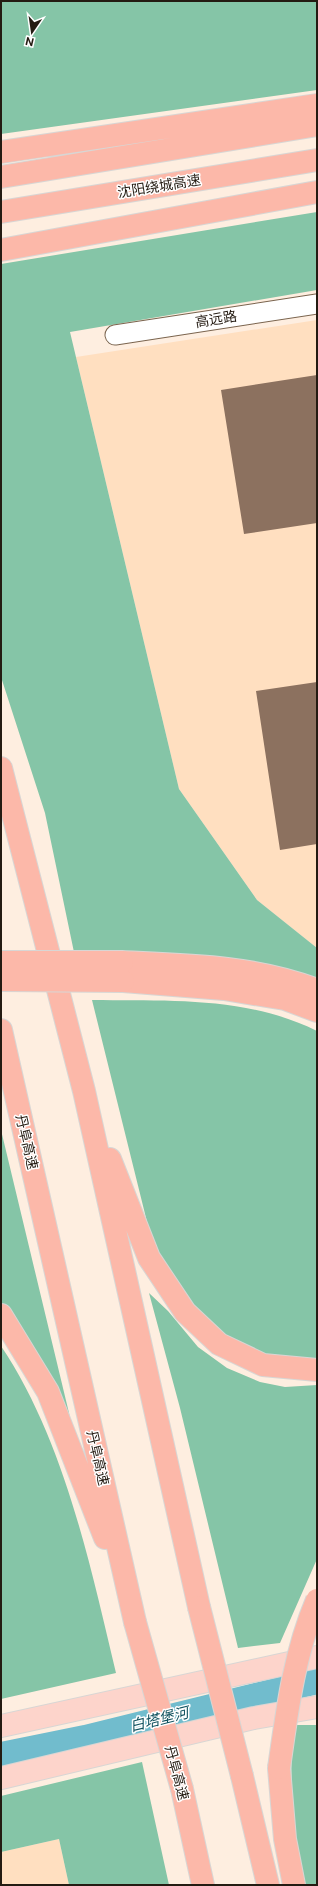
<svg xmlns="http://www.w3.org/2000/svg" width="318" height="1886" viewBox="0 0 318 1886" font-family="'Public Sans','Noto Sans SC',sans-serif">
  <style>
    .built { fill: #ffdfc0 }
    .forest { fill: #85c5a7 }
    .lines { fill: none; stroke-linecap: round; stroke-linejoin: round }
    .river { stroke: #71bccd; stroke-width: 26 }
    .building { fill: #8c715f }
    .minor-casing { stroke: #7a644e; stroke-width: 21 }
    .major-casing { stroke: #d8d6d4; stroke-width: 24 }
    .highway-casing { stroke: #d8d6d4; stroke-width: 24 }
    .minor { stroke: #fff; stroke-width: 19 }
    .major { stroke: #fdd4cb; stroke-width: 22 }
    .highway { stroke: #fcb8a9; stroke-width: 22 }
    .highway-bridge-casing { stroke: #d8d6d4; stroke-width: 24; stroke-linecap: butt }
    .highway-bridge { stroke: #fcb8a9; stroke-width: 22 }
    .labels { text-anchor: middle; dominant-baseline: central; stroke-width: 3; stroke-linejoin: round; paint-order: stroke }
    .street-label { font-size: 14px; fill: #241b12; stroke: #fff }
    .water-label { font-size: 15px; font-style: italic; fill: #11525f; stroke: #fff }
  </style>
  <rect width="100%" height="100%" fill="#feeee0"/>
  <path class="built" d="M 317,320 L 317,948 L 257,900 L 179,789 L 76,357 Z
    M 59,1839 L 69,1885 L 1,1885 L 1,1852 Z"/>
  <path class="forest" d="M 1,1 L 317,1 L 317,90 L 1,134 Z
    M 317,212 L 317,290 L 70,332 L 179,789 L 257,900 L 317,948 L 317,986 L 75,957 L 45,813 L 1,677 L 1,264 Z
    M 92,1000 C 168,1001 247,996 317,1031 L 317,1364 L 285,1362 L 234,1343 L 193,1310 L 164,1266 L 149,1230 Z
    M 1,1130 L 69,1413 L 72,1434 L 1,1302 Z
    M 149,1293 L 168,1311 L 198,1347 L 227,1368 L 260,1382 L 285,1387 L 317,1385 L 317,1559 L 280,1643 L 238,1648 L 180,1408 Z
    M 1,1346 C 64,1440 90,1564 116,1673 L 1,1699 Z
    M 293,1725 L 317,1725 L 317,1885 L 305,1885 C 292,1829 289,1783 293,1725 Z
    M 142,1762 L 169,1885 L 69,1885 L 59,1839 L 1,1852 L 1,1796 Z"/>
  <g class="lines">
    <path class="river" d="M 1,1755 L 85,1738 L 317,1681"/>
  </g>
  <path class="building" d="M 317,375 L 317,523 L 244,534 L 221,390 Z
    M 317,682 L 317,844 L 280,850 L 256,691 Z"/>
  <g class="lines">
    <g class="minor-casing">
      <path id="minor" d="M 115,335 L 317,304"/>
    </g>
    <g class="major-casing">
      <path id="major" d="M 1,1726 L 317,1657
        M 1,1778 L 254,1718 L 317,1707"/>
    </g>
    <g class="highway-casing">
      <path id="highway" d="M 1,152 L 317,105
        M 1,177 L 317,125
        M 1,212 L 317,160
        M 1,250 L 317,192
        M 1,768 L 84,1091 L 199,1607
        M 122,962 C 188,965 255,966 317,990
        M 123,981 L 224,989 L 285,999 L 317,1011
        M 1,1030 L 135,1622
        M 110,1159 L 149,1258 L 185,1312 L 219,1344 L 263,1365 L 317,1370
        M 1,1315 L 48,1392 L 105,1538
        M 279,1768 L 285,1839 L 294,1885
        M 242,1776 L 268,1885
        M 182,1789 L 203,1885"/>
    </g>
    <use href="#minor" class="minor"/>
    <use href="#major" class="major"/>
    <use href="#highway" class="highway"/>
    <g class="highway-bridge-casing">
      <path id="highway-bridge" d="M 1,962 L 122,962
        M 1,980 L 123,981
        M 199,1607 L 242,1776
        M 135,1622 L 182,1789
        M 279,1768 C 287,1711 294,1654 317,1600"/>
    </g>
    <use href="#highway-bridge" class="highway-bridge"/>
  </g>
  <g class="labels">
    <g class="street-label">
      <text transform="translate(159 186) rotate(-9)">沈阳绕城高速</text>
      <text transform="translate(216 319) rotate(-9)">高远路</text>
      <text transform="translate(27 1142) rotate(77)">丹阜高速</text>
      <text transform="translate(98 1458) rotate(77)">丹阜高速</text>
      <text transform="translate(177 1773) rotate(75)">丹阜高速</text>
    </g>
    <g class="water-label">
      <text transform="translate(159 1719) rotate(-14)">白塔堡河</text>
    </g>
  </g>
  <rect width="318" height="1886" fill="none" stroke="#241b12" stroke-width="4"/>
  <g transform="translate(32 32) rotate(193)" stroke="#ffffff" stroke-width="3" paint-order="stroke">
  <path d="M0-3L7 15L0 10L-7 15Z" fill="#241b12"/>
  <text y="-6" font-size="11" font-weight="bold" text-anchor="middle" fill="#241b12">N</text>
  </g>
</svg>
